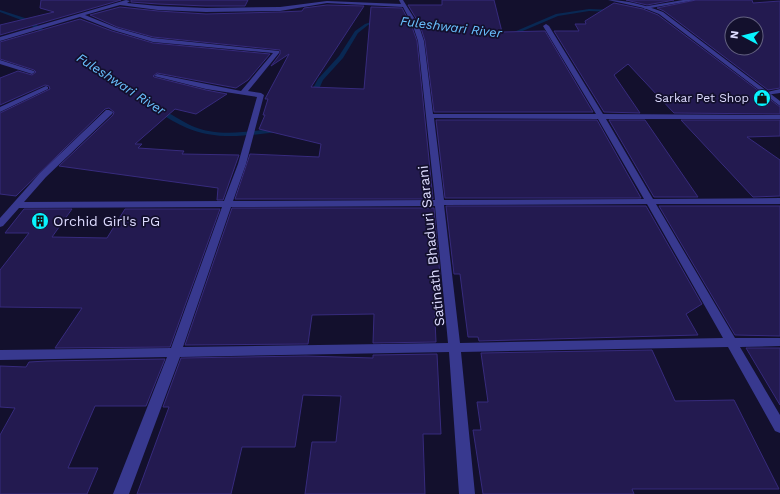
<svg xmlns="http://www.w3.org/2000/svg" width="780" height="494" viewBox="0 0 780 494" font-family="'Work Sans',sans-serif">
  <style>
    .lines { fill: none; stroke-linecap: round; stroke-linejoin: round }
    .stream { fill: #092853; fill-rule: evenodd }
    .building { fill: #231a50; stroke: #372b7d; fill-rule: evenodd }
    .service { fill: #38398f; fill-rule: evenodd }
    .minor { fill: #38398f; fill-rule: evenodd }
    .tertiary { fill: #38398f; fill-rule: evenodd }
    .labels { text-anchor: middle; dominant-baseline: central; stroke-width: 3.5; stroke-linejoin: round; paint-order: stroke }
    .far-poi-label { font-size: 12px; fill: #dedcff; stroke: #13102d; text-anchor: end }
    .far-water-label { font-size: 13px; font-style: italic; fill: #6ac1ff; stroke: #13102d }
    .poi-label { font-size: 14px; fill: #dedcff; stroke: #13102d; text-anchor: start }
    .street-label { font-size: 14px; fill: #dedcff; stroke: #13102d }
  </style>
  <rect width="100%" height="100%" fill="#13102d"/>
  <g class="lines">
    <path class="stream" d="M 589,9 L 614,10 L 616,11 L 614,12 L 589,11 L 558,16 L 511,36 L 507,35 L 556,14 Z
      M 0,10 L 28,19 L 53,36 L 49,37 L 24,21 L 0,12 Z
      M 380,19 L 382,19 L 382,21 L 368,25 L 358,33 L 343,58 L 323,80 L 315,98 L 311,98 L 310,97 L 312,90 L 318,79 L 339,56 L 355,31 L 365,24 Z
      M 159,109 C 171,113 181,121 192,126 C 220,138 251,131 280,128 L 283,130 L 280,132 C 249,135 217,141 187,128 C 177,124 167,117 157,112 L 156,111 Z"/>
  </g>
  <path class="building" d="M 41,0 L 121,0 L 0,35 L 0,25 L 54,12 L 40,8 Z
    M 131,0 L 248,0 L 245,6 L 206,6 L 158,4 L 131,2 Z
    M 442,0 L 494,0 L 502,32 L 545,31 L 593,112 L 434,112 L 425,41 L 420,25 L 408,5 L 442,5 Z
    M 626,0 L 674,0 L 647,5 Z
    M 696,0 L 752,0 L 753,3 L 780,1 L 780,88 L 768,90 L 664,11 L 657,8 ZM 732,24 L 756,24 L 756,48 L 732,48 Z
    M 614,3 L 643,9 L 658,15 L 780,107 L 780,114 L 674,113 L 628,64 L 614,75 L 640,113 L 604,112 L 554,31 L 579,31 L 575,24 L 586,24 L 585,21 Z
    M 327,5 L 364,6 L 311,87 L 364,89 L 371,7 L 402,8 L 412,27 L 417,41 L 433,199 L 235,199 L 250,154 L 319,157 L 321,144 L 259,129 L 265,115 L 263,115 L 268,99 L 265,99 L 289,54 L 271,66 L 280,54 L 280,50 L 153,37 L 117,27 L 90,15 L 120,7 L 158,11 L 206,14 L 280,12 L 302,11 L 304,8 Z
    M 80,19 L 112,31 L 153,43 L 270,54 L 248,80 L 236,88 L 157,73 L 153,76 L 154,77 L 206,90 L 227,94 L 196,114 L 175,109 L 135,144 L 142,144 L 138,148 L 184,151 L 182,154 L 239,155 L 223,200 L 217,200 L 218,188 L 59,166 L 113,115 L 114,112 L 109,108 L 105,109 L 16,196 L 0,194 L 0,113 L 50,89 L 49,86 L 45,85 L 0,105 L 0,78 L 18,71 L 32,75 L 36,72 L 34,70 L 0,59 L 0,42 Z
    M 436,120 L 597,120 L 641,198 L 445,198 Z
    M 609,120 L 645,120 L 698,197 L 654,197 Z
    M 681,120 L 780,120 L 780,136 L 747,137 L 780,160 L 780,196 L 753,197 Z
    M 446,206 L 646,206 L 702,304 L 686,314 L 698,335 L 479,341 L 478,337 L 468,337 L 460,274 L 454,274 Z
    M 659,206 L 780,206 L 780,336 L 735,335 Z
    M 232,208 L 434,208 L 440,276 L 433,276 L 436,342 L 373,343 L 374,314 L 312,315 L 308,344 L 185,345 Z
    M 24,209 L 72,209 L 52,237 L 107,238 L 125,209 L 220,209 L 170,347 L 55,348 L 82,308 L 0,307 L 0,270 L 29,233 L 5,233 Z
    M 746,348 L 780,348 L 780,405 Z
    M 652,350 L 675,401 L 734,400 L 779,489 L 632,489 L 634,494 L 483,494 L 473,430 L 481,430 L 477,402 L 488,402 L 481,353 Z
    M 437,354 L 441,434 L 423,434 L 425,494 L 305,494 L 312,442 L 336,442 L 341,396 L 303,395 L 295,447 L 242,447 L 231,494 L 137,494 L 169,407 L 163,407 L 181,358 L 306,356 L 373,358 L 373,355 Z
    M 165,359 L 146,406 L 95,406 L 68,468 L 98,468 L 87,494 L 0,494 L 0,435 L 15,408 L 0,407 L 0,366 L 26,367 L 29,362 L 47,361 Z"/>
  <g class="lines">
    <path class="service" d="M 0,60 L 34,71 L 35,72 L 32,74 L 0,64 Z"/>
    <path class="minor" d="M 126,0 L 130,1 L 127,3 L 158,6 L 206,8 L 280,7 L 327,1 L 401,4 L 399,0 L 403,0 L 419,26 L 424,41 L 433,114 L 596,114 L 543,26 L 546,24 L 549,26 L 603,114 L 780,115 L 780,119 L 606,119 L 653,199 L 780,198 L 780,204 L 656,204 L 735,338 L 780,338 L 780,346 L 740,347 L 780,415 L 780,433 L 775,431 L 728,347 L 461,352 L 475,494 L 459,494 L 449,352 L 180,357 L 129,494 L 113,494 L 167,357 L 0,360 L 0,350 L 171,348 L 222,207 L 19,208 L 3,226 L 0,227 L 0,218 L 40,173 L 106,110 L 109,110 L 113,112 L 112,114 L 46,177 L 24,202 L 224,201 L 238,164 L 257,97 L 206,89 L 154,76 L 157,74 L 241,91 L 273,53 L 153,42 L 113,30 L 80,17 L 0,41 L 0,37 ZM 327,3 L 403,7 L 413,26 L 418,41 L 435,200 L 233,201 L 246,164 L 264,95 L 261,93 L 248,91 L 279,53 L 279,51 L 153,38 L 117,28 L 85,15 L 120,5 L 158,10 L 206,12 L 280,11 ZM 434,118 L 598,119 L 644,199 L 444,200 ZM 647,204 L 723,338 L 460,343 L 444,205 ZM 435,206 L 448,343 L 183,347 L 231,207 Z
      M 683,0 L 695,0 L 645,9 L 642,7 Z
      M 46,86 L 48,87 L 48,89 L 0,112 L 0,107 Z
      M 780,89 L 780,93 L 766,95 L 763,93 Z"/>
    <path class="tertiary" d="M 608,0 C 627,0 645,5 663,12 L 780,101 L 780,106 L 659,14 L 644,8 Z"/>
  </g>
  <defs>
    <g id="shop-disc" transform="scale(0.9)"><circle r="9.5" fill="#08f3ff" stroke="#13102d"/><path d="M-5-2.5h2.3a2.7 3.5 0 0 1 5.4 0H5L5.5 6h-11ZM-1.5-2.5h3a1.5 2.3 0 0 0-3 0Z" fill="#111"/></g>
    <g id="building-disc" transform="scale(0.9)"><circle r="9.5" fill="#08f3ff" stroke="#13102d"/><path d="M-4-6H4V6H1V3H-1V6H-4ZM-2.5-4.3h1.7v1.8h-1.7ZM.8-4.3h1.7v1.8H.8ZM-2.5-1h1.7V.8h-1.7ZM.8-1h1.7V.8H.8Z" fill="#111"/></g>
  </defs>
  <g fill-rule="evenodd">
    <use href="#shop-disc" x="762" y="98"/>
    <use href="#building-disc" x="40" y="221"/>
  </g>
  <g class="labels">
    <g class="far-poi-label">
      <text x="749" y="98">Sarkar Pet Shop</text>
    </g>
    <g class="far-water-label">
      <text transform="translate(451 27) rotate(7)">Fuleshwari River</text>
      <text transform="translate(121 84) rotate(33)">Fuleshwari River</text>
    </g>
    <g class="poi-label">
      <text x="53" y="221">Orchid Girl's PG</text>
    </g>
    <g class="street-label">
      <text transform="translate(431 246) rotate(-96)">Satinath Bhaduri Sarani</text>
    </g>
  </g>
  <g transform="translate(744 36) rotate(277)"><circle r="19" fill="#13102d" stroke="#646281"/>
  <path d="M0-3L7 15L0 10L-7 15Z" fill="#08f3ff"/>
  <text y="-6" font-size="11" font-weight="bold" text-anchor="middle" fill="#dedcff">N</text>
  </g>
</svg>
